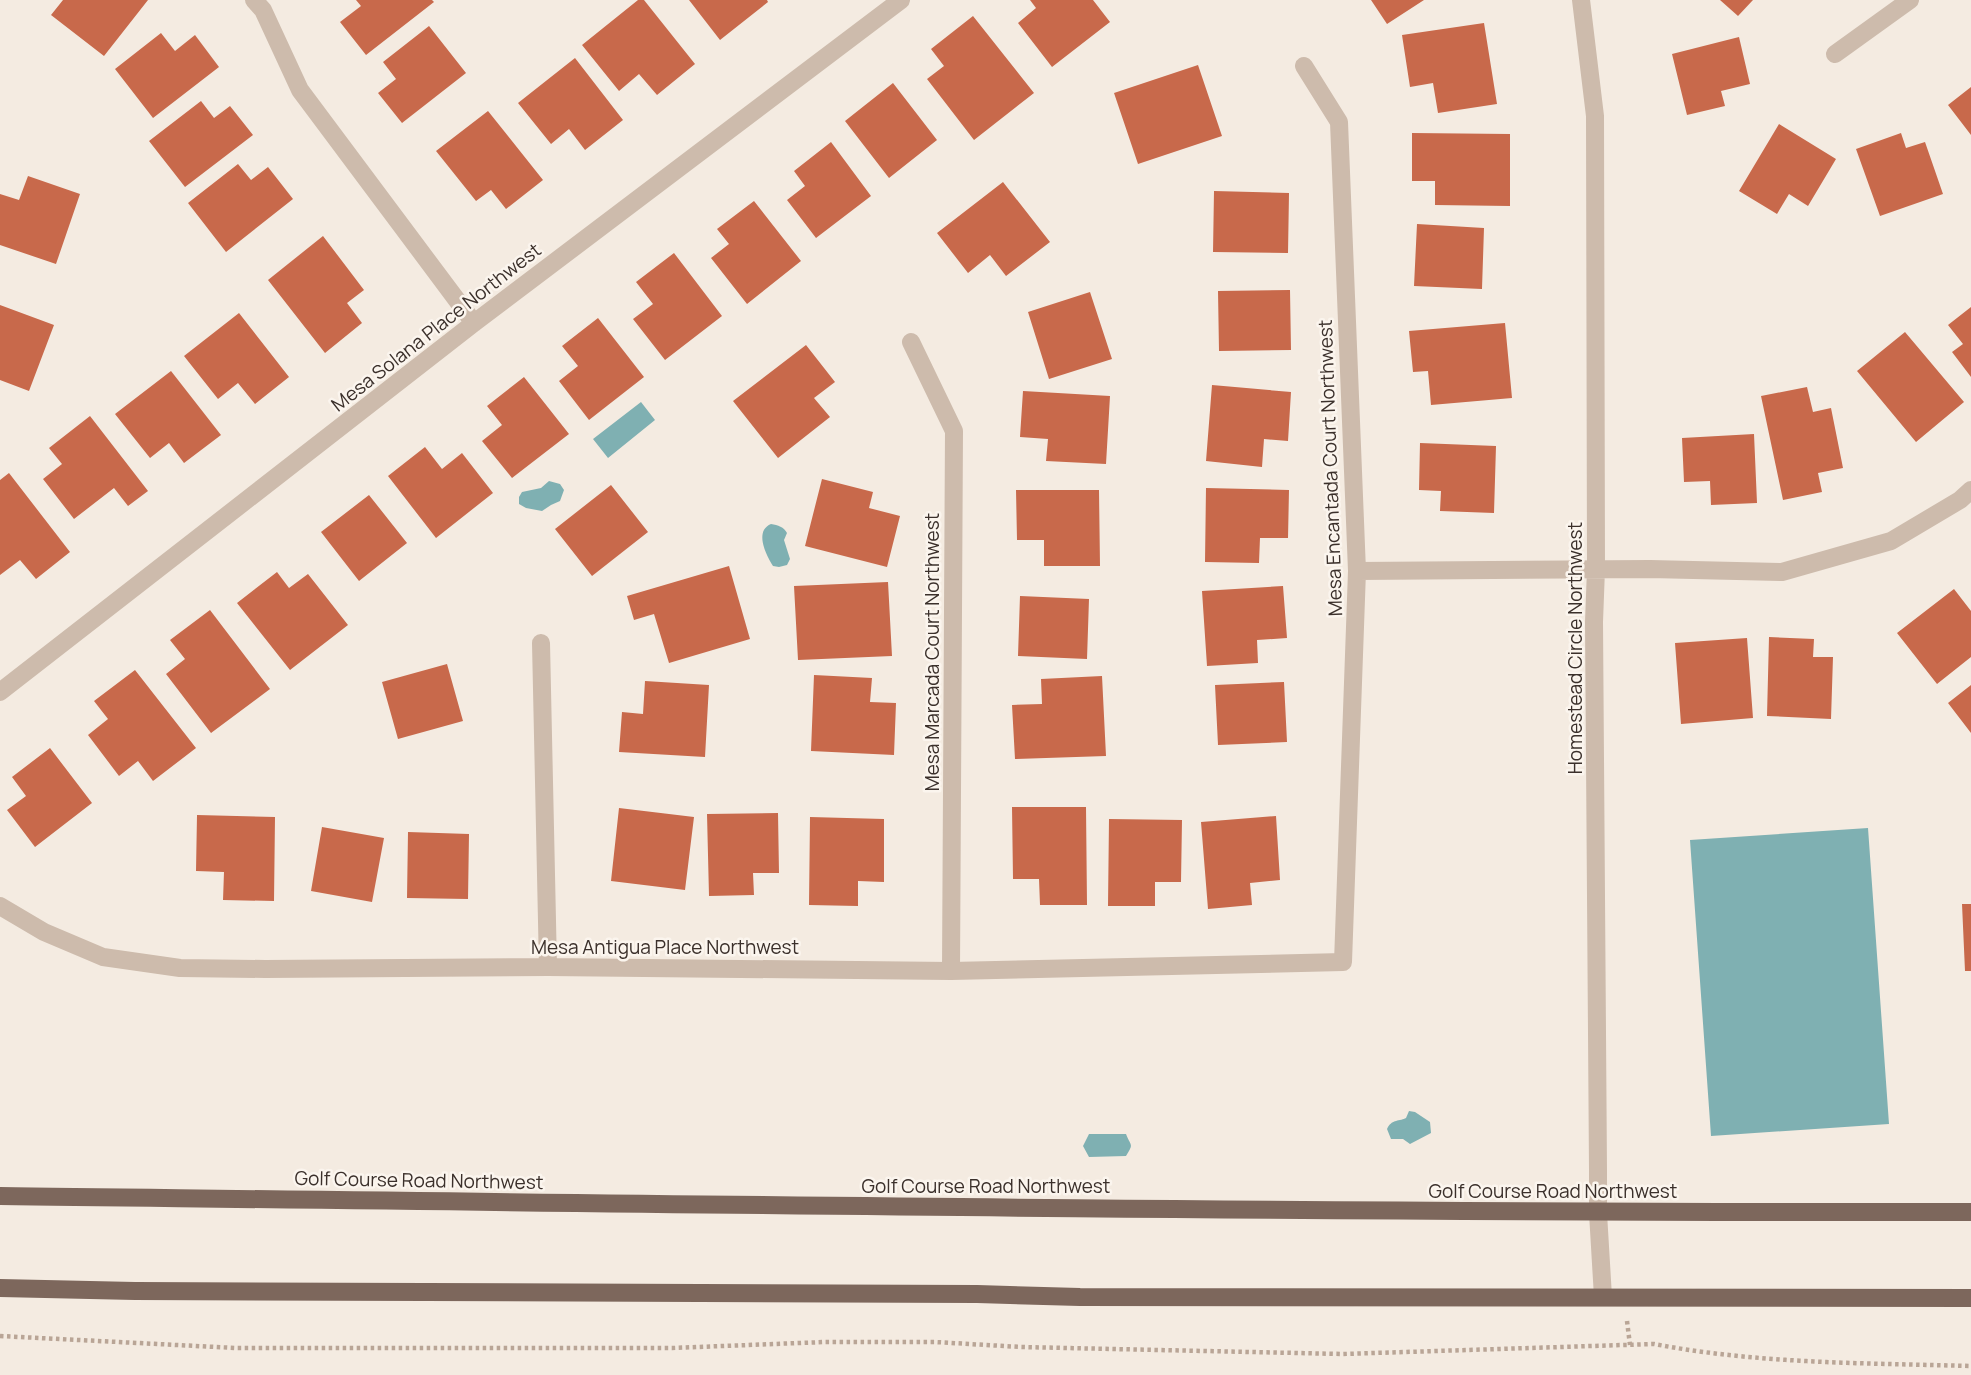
<svg xmlns="http://www.w3.org/2000/svg" width="1971" height="1375" viewBox="0 0 1971 1375" font-family="Manrope,sans-serif">
  <style>
    .water { fill: #7fb0b2 }
    .building { fill: #c8694b }
    .lines { fill: none; stroke-linecap: round; stroke-linejoin: round }
    .path { stroke: #b9a596; stroke-width: 4.5; stroke-dasharray: 3.5 3.5; stroke-linecap: butt }
    .minor { stroke: #cdbbac; stroke-width: 18 }
    .major { stroke: #7d675c; stroke-width: 18 }
    .labels { text-anchor: middle; dominant-baseline: central; stroke-width: 5; stroke-linejoin: round; paint-order: stroke }
    .street-label { font-size: 19px; fill: #3b302b; stroke: #fbf5ee }
  </style>
  <rect width="100%" height="100%" fill="#f4ebe1"/>
  <path class="water" d="M 641,402 L 655,420 L 608,458 L 593,439 Z
    M 549,481 L 560,484 L 564,490 L 560,501 L 551,505 L 542,511 L 526,508 L 519,504 L 519,497 L 522,492 L 541,488 Z
    M 771,524 C 778,525 784,527 787,533 L 784,540 L 790,559 L 787,565 L 779,567 L 773,566 C 766,555 754,531 771,524 Z
    M 1868,828 L 1889,1124 L 1711,1136 L 1690,840 Z
    M 1409,1111 L 1415,1112 L 1430,1122 L 1431,1133 L 1410,1144 L 1403,1139 L 1391,1139 L 1387,1129 C 1392,1119 1397,1122 1406,1118 Z
    M 1089,1134 L 1126,1134 C 1131,1147 1134,1143 1126,1156 L 1089,1157 L 1083,1146 Z"/>
  <path class="building" d="M 63,0 L 148,0 L 104,56 L 51,15 Z
    M 356,0 L 432,0 L 434,2 L 366,55 L 340,22 L 361,6 Z
    M 638,0 L 644,0 L 695,64 L 657,95 L 639,74 L 619,91 L 582,45 Z
    M 689,0 L 767,0 L 768,2 L 720,40 Z
    M 1030,0 L 1093,0 L 1110,22 L 1052,67 L 1018,23 L 1036,8 Z
    M 1371,0 L 1424,0 L 1387,24 Z
    M 1720,0 L 1753,0 L 1738,16 Z
    M 973,16 L 1034,93 L 974,140 L 927,79 L 944,66 L 931,49 Z
    M 1484,23 L 1497,104 L 1438,113 L 1433,83 L 1410,87 L 1402,35 Z
    M 429,26 L 466,73 L 402,123 L 378,93 L 396,79 L 383,62 Z
    M 161,33 L 175,51 L 195,35 L 219,67 L 153,118 L 115,69 Z
    M 1739,37 L 1750,84 L 1721,91 L 1725,106 L 1687,115 L 1672,54 Z
    M 575,58 L 623,120 L 585,150 L 569,129 L 551,144 L 518,103 Z
    M 1198,65 L 1222,136 L 1138,164 L 1114,93 Z
    M 893,83 L 937,140 L 889,178 L 845,121 Z
    M 1971,87 L 1971,135 L 1948,105 Z
    M 201,101 L 214,118 L 230,106 L 253,135 L 185,187 L 149,141 Z
    M 488,111 L 543,180 L 506,209 L 491,190 L 476,201 L 436,151 Z
    M 1779,124 L 1836,159 L 1808,206 L 1789,194 L 1777,214 L 1739,191 Z
    M 1412,133 L 1510,134 L 1510,206 L 1435,205 L 1435,181 L 1412,181 Z
    M 1901,133 L 1906,148 L 1925,142 L 1943,194 L 1880,216 L 1856,149 Z
    M 831,142 L 871,196 L 816,238 L 787,200 L 805,186 L 794,171 Z
    M 238,164 L 251,180 L 268,167 L 293,199 L 226,252 L 188,203 Z
    M 28,176 L 80,194 L 56,264 L 0,245 L 0,194 L 19,200 Z
    M 1003,182 L 1050,242 L 1006,276 L 990,255 L 968,273 L 937,233 Z
    M 1214,191 L 1289,193 L 1288,253 L 1213,252 Z
    M 754,201 L 801,261 L 747,304 L 711,258 L 729,244 L 717,229 Z
    M 1417,224 L 1484,228 L 1482,289 L 1414,286 Z
    M 323,236 L 364,290 L 347,303 L 362,323 L 325,353 L 268,280 Z
    M 674,253 L 722,316 L 665,360 L 633,319 L 653,304 L 636,282 Z
    M 1290,290 L 1291,350 L 1219,351 L 1218,291 Z
    M 1090,292 L 1112,359 L 1049,379 L 1028,312 Z
    M 0,305 L 54,325 L 29,391 L 0,380 Z
    M 1971,307 L 1971,377 L 1952,352 L 1963,344 L 1948,325 Z
    M 239,313 L 289,377 L 255,404 L 238,383 L 218,399 L 184,356 Z
    M 598,318 L 644,377 L 589,420 L 559,381 L 578,366 L 562,346 Z
    M 1505,323 L 1512,398 L 1431,405 L 1428,371 L 1413,372 L 1409,331 Z
    M 1905,332 L 1964,402 L 1916,442 L 1857,371 Z
    M 806,345 L 835,382 L 814,398 L 830,417 L 778,458 L 733,401 Z
    M 171,371 L 221,435 L 184,463 L 169,443 L 150,458 L 115,414 Z
    M 524,377 L 569,434 L 512,478 L 482,441 L 502,425 L 487,406 Z
    M 1212,385 L 1291,392 L 1288,441 L 1264,439 L 1262,467 L 1206,461 Z
    M 1807,387 L 1813,412 L 1831,408 L 1843,468 L 1818,473 L 1822,492 L 1783,500 L 1761,396 Z
    M 1023,391 L 1110,396 L 1106,464 L 1046,461 L 1048,439 L 1020,437 Z
    M 90,416 L 148,491 L 128,506 L 114,488 L 74,519 L 43,479 L 62,464 L 49,448 Z
    M 1754,434 L 1757,503 L 1711,505 L 1710,481 L 1684,482 L 1682,438 Z
    M 1420,443 L 1496,446 L 1494,513 L 1440,511 L 1441,491 L 1419,490 Z
    M 425,447 L 442,469 L 462,453 L 493,493 L 436,538 L 388,476 Z
    M 9,473 L 70,552 L 36,579 L 20,560 L 0,575 L 0,480 Z
    M 822,479 L 873,492 L 869,508 L 900,516 L 887,567 L 805,546 Z
    M 611,485 L 648,532 L 592,576 L 555,529 Z
    M 1206,488 L 1289,490 L 1288,538 L 1260,538 L 1259,563 L 1205,562 Z
    M 1016,490 L 1099,490 L 1100,566 L 1044,566 L 1044,540 L 1017,540 Z
    M 369,495 L 407,543 L 359,581 L 321,532 Z
    M 729,566 L 750,639 L 669,663 L 654,614 L 634,620 L 627,596 Z
    M 277,572 L 289,588 L 308,574 L 348,625 L 290,670 L 237,603 Z
    M 888,582 L 892,656 L 798,660 L 794,586 Z
    M 1283,586 L 1287,638 L 1257,640 L 1258,663 L 1207,666 L 1202,591 Z
    M 1954,589 L 1971,611 L 1971,657 L 1937,684 L 1897,633 Z
    M 1020,596 L 1089,599 L 1087,659 L 1018,656 Z
    M 210,610 L 270,689 L 211,733 L 166,674 L 185,659 L 170,640 Z
    M 1769,637 L 1814,639 L 1813,657 L 1833,657 L 1831,719 L 1767,716 Z
    M 1747,638 L 1753,718 L 1681,724 L 1675,643 Z
    M 447,664 L 463,721 L 398,739 L 382,682 Z
    M 135,670 L 196,748 L 153,781 L 138,761 L 119,776 L 88,735 L 108,719 L 94,701 Z
    M 814,675 L 872,678 L 870,702 L 896,703 L 894,755 L 811,751 Z
    M 1102,676 L 1106,756 L 1015,759 L 1012,705 L 1042,704 L 1041,679 Z
    M 645,681 L 709,685 L 705,757 L 619,752 L 622,712 L 643,714 Z
    M 1284,682 L 1287,742 L 1218,745 L 1215,685 Z
    M 1971,685 L 1971,733 L 1948,703 Z
    M 50,748 L 92,803 L 35,847 L 7,810 L 26,796 L 12,777 Z
    M 1012,807 L 1086,807 L 1087,905 L 1040,905 L 1039,879 L 1013,879 Z
    M 619,808 L 694,817 L 685,890 L 611,881 Z
    M 778,813 L 779,873 L 753,873 L 754,895 L 709,896 L 707,814 Z
    M 197,815 L 275,817 L 274,901 L 223,900 L 224,872 L 196,871 Z
    M 1276,816 L 1280,880 L 1250,883 L 1252,905 L 1208,909 L 1201,822 Z
    M 810,817 L 884,819 L 884,882 L 858,881 L 858,906 L 809,905 Z
    M 1109,819 L 1182,820 L 1181,882 L 1155,882 L 1155,906 L 1108,906 Z
    M 322,827 L 384,838 L 372,902 L 311,891 Z
    M 408,832 L 469,834 L 468,899 L 407,898 Z
    M 1962,904 L 1971,904 L 1971,971 L 1965,971 Z"/>
  <g class="lines">
    <path class="path" d="M 1627,1321 L 1630,1345
      M 0,1336 L 236,1348 L 672,1348 L 825,1342 L 935,1342 L 1021,1347 L 1343,1354 L 1654,1344 C 1759,1364 1865,1363 1971,1366"/>
    <path class="minor" d="M 254,0 L 263,10 L 300,90 L 474,323
      M 1581,0 L 1595,116 L 1596,569 L 1594,622 L 1598,1170 L 1598,1213 L 1603,1297
      M 1835,54 L 1910,0
      M 911,342 L 954,431 L 951,971
      M 1357,571 L 1650,569 L 1782,572 L 1891,541 L 1960,500 L 1971,490
      M 541,643 L 548,967
      M 0,692 L 474,323 L 901,0
      M 0,906 L 44,932 L 103,957 L 180,968 L 265,969 L 548,967 L 951,971 L 1343,962 L 1357,571 L 1339,122 L 1304,66"/>
    <path class="major" d="M 0,1196 C 657,1204 1314,1213 1971,1212
      M 0,1288 L 135,1291 L 977,1294 L 1080,1297 L 1971,1298"/>
  </g>
  <g class="labels">
    <g class="street-label">
      <text transform="translate(436 327) rotate(-38)">Mesa Solana Place Northwest</text>
      <text transform="translate(1330 468) rotate(-92)">Mesa Encantada Court Northwest</text>
      <text transform="translate(1575 648) rotate(-90)">Homestead Circle Northwest</text>
      <text transform="translate(932 652) rotate(-90)">Mesa Marcada Court Northwest</text>
      <text x="665" y="947">Mesa Antigua Place Northwest</text>
      <text transform="translate(419 1180) rotate(1)">Golf Course Road Northwest</text>
      <text x="986" y="1186">Golf Course Road Northwest</text>
      <text x="1553" y="1191">Golf Course Road Northwest</text>
    </g>
  </g>
</svg>
